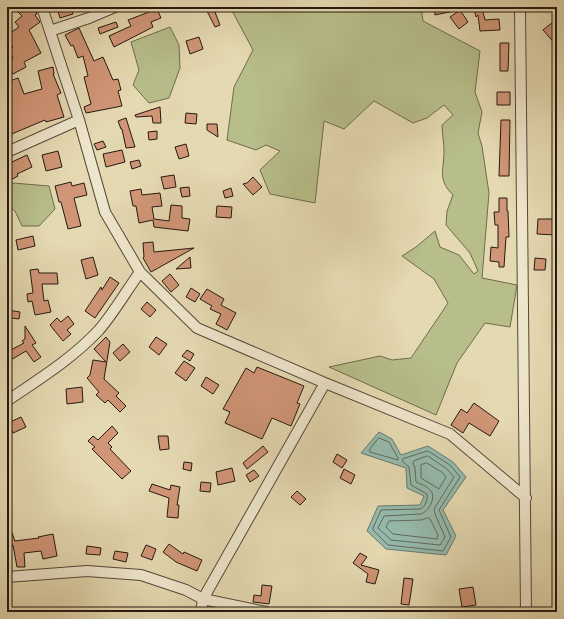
<svg xmlns="http://www.w3.org/2000/svg" width="564" height="619" viewBox="0 0 564 619" font-family="'IM FELL DW Pica',serif">
  <style>
    .green { fill: #b7be8a; stroke: #6e6b4e }
    .water { fill: #96baac; stroke: #69796e }
    .lines { fill: none; stroke-linecap: round; stroke-linejoin: round }
    .shore { stroke: #5e695e; stroke-width: 1 }
    .building { fill: #d09677; stroke: #261811 }
    .minor-casing { stroke: #564839; stroke-width: 12 }
    .minor { stroke: #eee6cc; stroke-width: 10 }
  </style>
  <rect width="100%" height="100%" fill="#e5d9b1"/>
  <filter id="stains"><feTurbulence type="fractalNoise" baseFrequency=".005" numOctaves="4"/><feColorMatrix values="0 0 0 0 .2 0 0 0 0 .09 0 0 0 0 .02 0 0 0 .5 -.17"/></filter>
  <radialGradient id="worn" r=".72"><stop offset=".6" stop-color="#630" stop-opacity="0"/><stop offset="1" stop-color="#630" stop-opacity=".3"/></radialGradient>
  <path class="green" d="M 230,7 L 421,7 L 423,21 L 480,51 L 475,92 L 482,112 L 478,133 L 482,146 L 489,193 L 482,278 L 517,285 L 510,327 L 485,323 L 457,363 L 436,415 L 329,367 L 380,356 L 392,360 L 411,358 L 448,303 L 434,279 L 402,256 L 416,247 L 435,231 L 440,247 L 459,255 L 474,274 L 478,271 L 470,253 L 446,225 L 447,211 L 453,195 C 437,179 444,171 444,151 C 444,142 442,133 442,125 L 453,115 L 444,105 L 427,118 L 413,123 L 374,101 L 344,129 L 324,121 L 315,203 L 270,194 L 260,170 L 280,151 L 266,145 L 256,150 L 227,140 L 234,87 L 253,50 Z
    M 170,27 L 179,45 L 180,68 L 169,98 L 149,103 L 133,85 L 139,70 L 131,42 Z
    M 13,183 L 49,186 L 55,209 L 39,226 L 22,226 L 15,211 L 7,205 L 7,185 Z"/>
  <path class="water" d="M 379,432 L 392,439 L 401,455 L 428,446 L 453,462 L 466,477 L 443,510 L 456,536 L 446,555 L 386,549 L 367,531 L 378,506 L 420,505 L 424,496 L 407,488 L 406,468 L 361,453 Z"/>
  <g class="lines">
    <path class="shore" d="M 379,438 L 389,442 L 398,458 L 398,460 L 370,452 L 370,449 Z
      M 428,451 L 450,465 L 460,477 L 439,510 L 451,537 L 443,551 L 388,545 L 373,530 L 373,528 L 381,510 L 420,509 C 425,508 428,499 427,494 L 411,485 L 409,467 L 402,461 L 403,459 Z
      M 428,456 L 447,469 L 454,477 L 434,509 L 435,514 L 445,537 L 440,545 L 391,540 L 378,528 L 384,516 L 421,514 C 429,511 437,497 430,490 C 427,486 420,484 416,482 L 415,468 L 413,463 L 414,461 Z
      M 427,463 L 443,473 L 446,477 L 439,489 L 421,478 L 421,465 Z
      M 428,518 L 430,519 L 438,535 L 437,539 L 393,534 L 386,527 L 389,521 L 421,520 Z"/>
  </g>
  <path class="building" d="M 13,7 L 34,7 L 37,14 L 35,15 L 40,22 L 29,30 L 41,53 L 24,62 L 26,67 L 13,74 L 7,63 L 7,61 L 13,58 L 8,49 L 13,47 L 7,39 L 7,35 L 19,27 L 15,22 L 22,16 Z
    M 62,7 L 71,7 L 73,14 L 60,18 L 57,8 Z
    M 205,7 L 225,7 L 215,12 L 220,25 L 215,27 Z
    M 434,7 L 458,7 L 459,10 L 435,15 Z
    M 478,7 L 490,7 L 483,12 L 485,20 L 499,19 L 500,30 L 480,31 L 478,15 L 476,17 L 474,9 Z
    M 157,9 L 161,18 L 151,22 L 153,27 L 114,47 L 109,36 L 131,26 L 128,20 Z
    M 460,10 L 468,22 L 459,29 L 450,17 Z
    M 116,22 L 118,27 L 100,34 L 98,28 Z
    M 553,22 L 557,27 L 557,46 L 543,30 Z
    M 79,28 L 94,61 L 103,57 L 113,80 L 118,79 L 121,90 L 118,91 L 122,106 L 86,113 L 84,107 L 91,104 L 84,77 L 88,76 L 83,56 L 78,58 L 73,45 L 71,46 L 65,35 Z
    M 199,37 L 203,49 L 190,54 L 186,41 Z
    M 500,43 L 509,43 L 508,71 L 500,71 Z
    M 53,67 L 54,74 L 53,74 L 61,93 L 57,95 L 64,117 L 46,122 L 45,120 L 7,136 L 7,82 L 18,78 L 24,94 L 42,89 L 38,71 Z
    M 497,92 L 510,92 L 510,105 L 497,105 Z
    M 160,107 L 161,123 L 153,123 L 152,116 L 136,117 L 135,115 Z
    M 186,113 L 197,114 L 196,124 L 185,123 Z
    M 126,118 L 135,147 L 126,148 L 122,129 L 121,129 L 118,121 Z
    M 501,120 L 510,120 L 509,176 L 499,176 Z
    M 207,124 L 217,124 L 218,137 L 207,130 Z
    M 157,131 L 157,139 L 149,140 L 148,132 Z
    M 103,141 L 106,147 L 97,150 L 94,144 Z
    M 186,144 L 189,156 L 179,159 L 175,147 Z
    M 122,150 L 125,162 L 106,167 L 103,154 Z
    M 58,151 L 62,167 L 46,171 L 42,155 Z
    M 27,155 L 32,167 L 17,174 L 18,176 L 7,182 L 7,158 L 10,158 L 12,162 Z
    M 139,160 L 141,166 L 132,169 L 130,162 Z
    M 174,175 L 176,187 L 164,189 L 161,177 Z
    M 253,177 L 262,187 L 253,195 L 243,184 L 247,183 Z
    M 71,182 L 72,186 L 84,183 L 87,195 L 74,198 L 81,226 L 68,229 L 61,202 L 59,202 L 55,186 Z
    M 189,187 L 190,196 L 182,197 L 180,188 Z
    M 231,188 L 233,196 L 225,198 L 223,191 Z
    M 141,189 L 142,195 L 160,193 L 162,206 L 152,207 L 154,219 L 169,221 L 171,205 L 182,206 L 182,218 L 190,219 L 188,231 L 154,227 L 153,220 L 139,223 L 136,206 L 133,206 L 130,191 Z
    M 499,198 L 507,198 L 507,211 L 508,211 L 509,237 L 506,237 L 504,267 L 499,267 L 499,262 L 490,261 L 491,247 L 498,248 L 498,225 L 495,225 L 494,212 L 499,212 Z
    M 217,206 L 232,207 L 231,218 L 216,217 Z
    M 538,219 L 557,219 L 557,235 L 537,234 Z
    M 33,236 L 35,246 L 18,250 L 16,240 Z
    M 153,242 L 154,252 L 194,248 L 151,272 L 143,258 L 144,257 L 143,243 Z
    M 93,257 L 98,275 L 86,279 L 81,260 Z
    M 190,257 L 191,268 L 176,269 Z
    M 535,258 L 546,259 L 545,270 L 534,270 Z
    M 38,269 L 39,273 L 57,273 L 58,284 L 42,284 L 44,301 L 48,300 L 51,312 L 35,315 L 32,301 L 28,302 L 27,294 L 33,293 L 30,270 Z
    M 170,274 L 179,285 L 171,292 L 162,281 Z
    M 110,277 L 119,283 L 95,318 L 85,311 L 101,287 L 102,290 Z
    M 191,288 L 200,294 L 195,302 L 186,297 Z
    M 207,289 L 224,299 L 221,305 L 236,313 L 227,330 L 216,324 L 221,314 L 210,309 L 212,306 L 200,299 Z
    M 147,302 L 156,310 L 150,317 L 141,309 Z
    M 7,310 L 20,312 L 19,319 L 12,318 L 7,319 Z
    M 68,316 L 74,324 L 67,330 L 71,334 L 63,341 L 50,325 L 57,318 L 61,322 Z
    M 25,326 L 36,343 L 32,345 L 41,357 L 34,362 L 26,351 L 9,361 L 7,357 L 7,352 L 24,343 L 22,341 L 25,339 Z
    M 106,337 L 110,342 L 104,379 L 119,393 L 116,396 L 126,406 L 120,412 L 108,400 L 105,403 L 96,395 L 99,392 L 87,378 L 90,375 L 93,360 L 106,362 L 94,349 Z
    M 156,337 L 167,344 L 159,355 L 149,347 Z
    M 123,344 L 130,352 L 120,361 L 113,353 Z
    M 187,350 L 194,354 L 190,361 L 182,356 Z
    M 184,361 L 195,368 L 186,381 L 175,373 Z
    M 257,367 L 304,386 L 297,403 L 300,404 L 291,426 L 272,418 L 262,439 L 225,423 L 230,412 L 223,409 L 246,368 L 254,373 Z
    M 206,377 L 219,385 L 213,394 L 201,386 Z
    M 82,387 L 83,402 L 67,404 L 66,389 Z
    M 474,403 L 499,421 L 490,436 L 469,423 L 463,433 L 451,425 L 461,409 L 467,413 Z
    M 21,417 L 26,427 L 13,433 L 8,423 Z
    M 112,426 L 118,433 L 108,443 L 112,447 L 110,449 L 131,471 L 122,479 L 92,449 L 95,447 L 88,441 L 93,436 L 98,440 Z
    M 158,436 L 168,436 L 169,449 L 160,450 Z
    M 263,446 L 268,452 L 247,469 L 243,463 Z
    M 337,454 L 347,460 L 342,468 L 333,462 Z
    M 184,462 L 192,463 L 191,471 L 183,469 Z
    M 232,468 L 235,481 L 218,485 L 216,472 Z
    M 344,469 L 355,475 L 351,484 L 340,478 Z
    M 254,470 L 259,476 L 250,482 L 246,475 Z
    M 201,482 L 211,483 L 210,492 L 200,491 Z
    M 152,484 L 170,490 L 171,485 L 180,487 L 177,505 L 179,505 L 178,518 L 167,517 L 169,498 L 149,491 Z
    M 297,491 L 306,499 L 300,505 L 291,497 Z
    M 8,522 L 15,541 L 39,538 L 38,537 L 53,534 L 57,556 L 43,559 L 41,551 L 24,553 L 25,567 L 17,567 L 13,545 L 7,547 Z
    M 169,544 L 183,554 L 184,552 L 202,560 L 197,571 L 176,562 L 163,552 Z
    M 146,545 L 156,549 L 152,560 L 141,556 Z
    M 87,546 L 101,548 L 100,555 L 86,554 Z
    M 115,551 L 128,553 L 126,562 L 113,559 Z
    M 360,553 L 367,557 L 361,565 L 379,570 L 375,584 L 366,582 L 368,574 L 353,563 Z
    M 404,578 L 413,579 L 409,605 L 401,604 Z
    M 262,585 L 272,586 L 269,604 L 253,602 L 254,595 L 261,596 Z
    M 473,587 L 476,605 L 462,607 L 459,589 Z"/>
  <g class="lines">
    <g class="minor-casing">
      <path id="minor" d="M 42,7 L 79,120 L 105,212 L 140,272 L 197,328 L 325,383 L 450,434 L 526,498
        M 520,7 L 526,612
        M 50,31 L 89,18 L 115,7
        M 7,152 L 79,120
        M 7,401 C 39,379 72,359 99,330 C 113,314 127,290 140,272
        M 7,577 L 87,571 L 141,575 L 186,590 L 203,599 L 266,612
        M 201,612 L 203,599 L 325,383"/>
    </g>
    <use href="#minor" class="minor"/>
  </g>
  <rect width="564" height="619" fill="none" stroke="#e5d9b1" stroke-width="24"/>
  <rect x="8" y="8" width="548" height="603" fill="none" stroke="#261811" stroke-width="2"/>
  <rect x="12" y="12" width="540" height="595" fill="none" stroke="#261811"/>
  <rect width="100%" height="100%" filter="url(#stains)"/>
  <rect width="100%" height="100%" fill="url(#worn)"/>
</svg>
